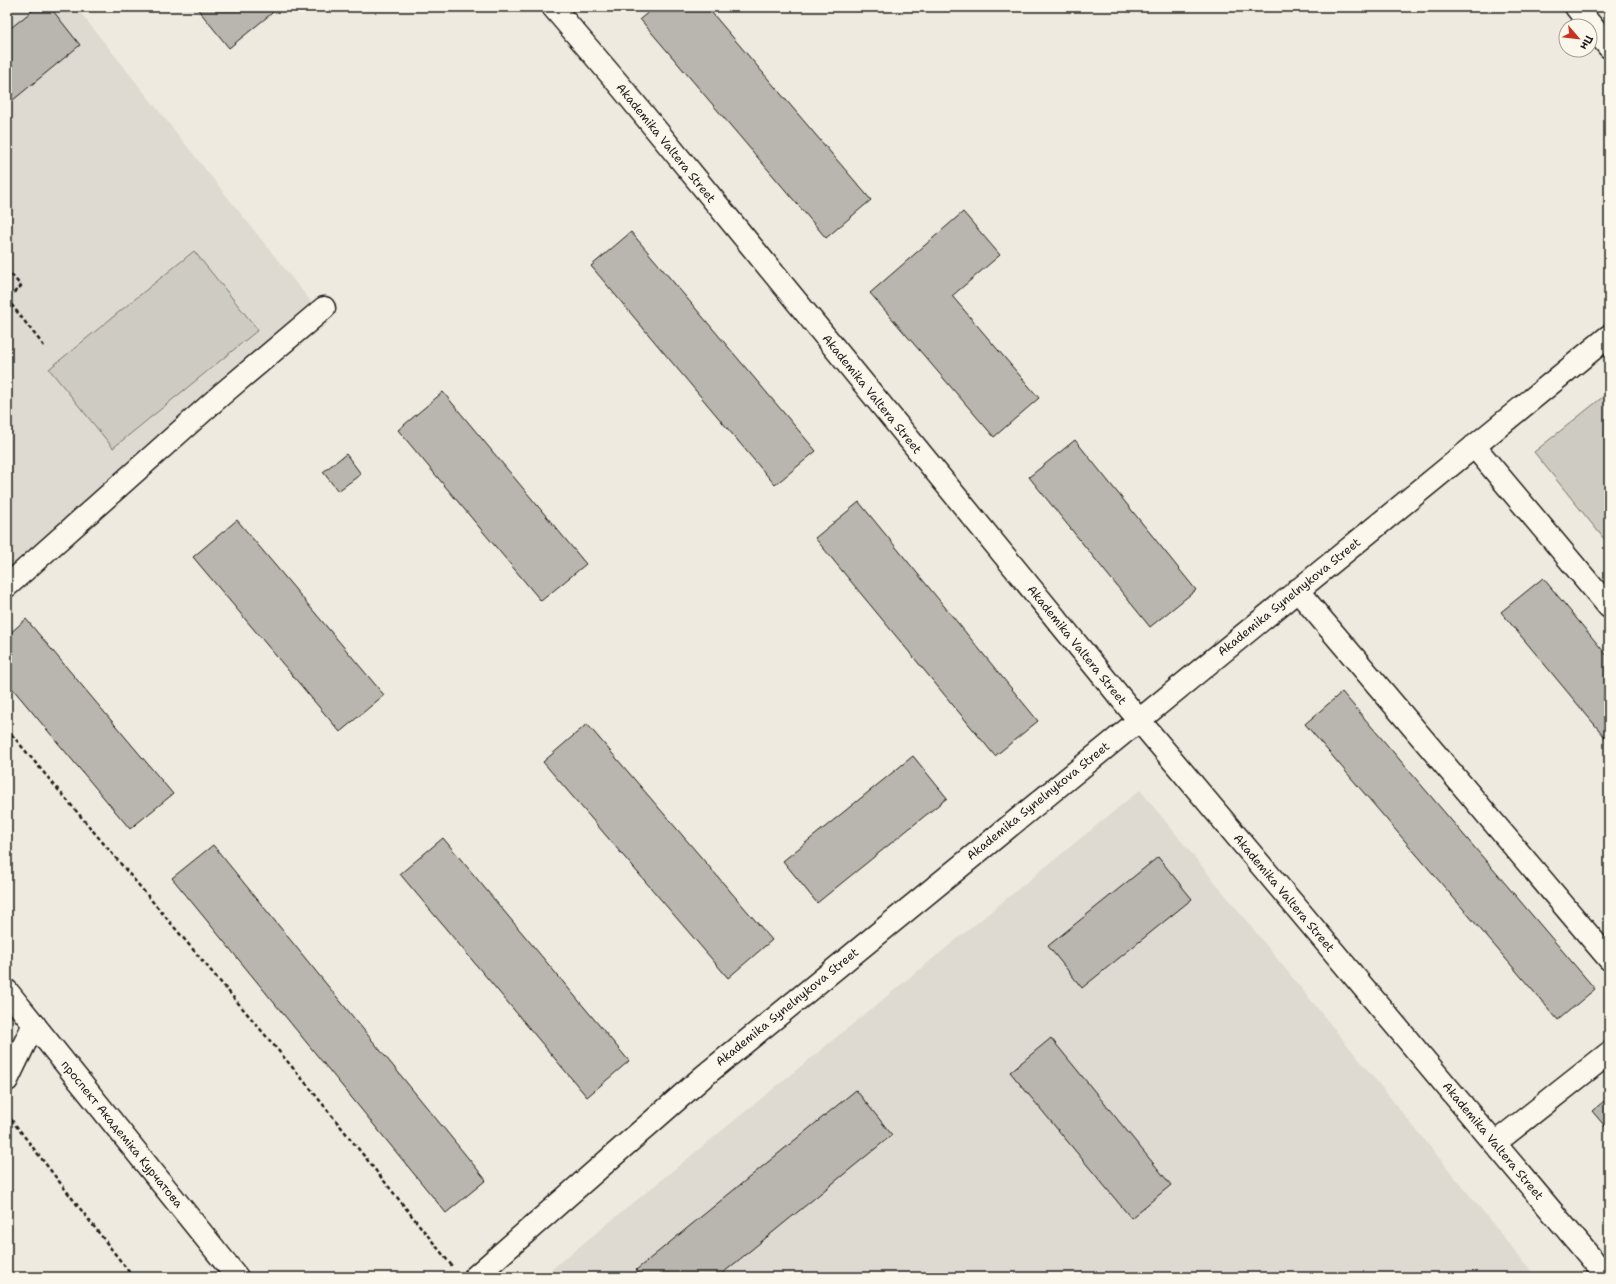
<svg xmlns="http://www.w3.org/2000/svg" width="1616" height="1284" viewBox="0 0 1616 1284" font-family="'Shantell Sans',sans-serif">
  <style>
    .built { fill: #dedad1 }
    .green { fill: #ceccc2; stroke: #75746f }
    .building { fill: #b9b6af; stroke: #1c1c1c }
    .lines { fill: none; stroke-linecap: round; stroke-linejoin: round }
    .minor-casing { stroke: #1c1c1c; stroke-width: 25 }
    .major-casing { stroke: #1c1c1c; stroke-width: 25 }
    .path { stroke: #1c1c1c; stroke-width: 2.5; stroke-dasharray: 4 3; stroke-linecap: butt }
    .minor { stroke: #fbf7ec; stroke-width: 22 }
    .major { stroke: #fbf7ec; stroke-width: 22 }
    .labels { text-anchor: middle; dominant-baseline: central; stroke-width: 3.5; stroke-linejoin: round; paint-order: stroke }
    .street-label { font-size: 12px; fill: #1c1c1c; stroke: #fbf7ec }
  </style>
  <rect width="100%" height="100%" fill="#eeeadf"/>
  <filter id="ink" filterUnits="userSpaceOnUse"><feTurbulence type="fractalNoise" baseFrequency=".025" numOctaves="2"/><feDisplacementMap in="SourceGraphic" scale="8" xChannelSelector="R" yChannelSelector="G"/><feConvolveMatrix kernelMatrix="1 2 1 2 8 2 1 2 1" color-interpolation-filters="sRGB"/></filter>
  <g filter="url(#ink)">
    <path class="built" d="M 7,7 L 76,7 L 328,323 L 7,580 Z
      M 1140,790 L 1536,1277 L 542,1277 Z"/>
    <path class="green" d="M 194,251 L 258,330 L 113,448 L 49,369 Z
      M 1609,392 L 1609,545 L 1534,452 Z"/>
    <path class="building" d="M 37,7 L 50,7 L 80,45 L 7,105 L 7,31 Z
      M 196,7 L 275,7 L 277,9 L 229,48 Z
      M 655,7 L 707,7 L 871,200 L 826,238 L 640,19 Z
      M 963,212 L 1000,255 L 952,296 L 1039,398 L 994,437 L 870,293 Z
      M 631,232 L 816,451 L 775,485 L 591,266 Z
      M 443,392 L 586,564 L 541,601 L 398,430 Z
      M 1075,440 L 1196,590 L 1150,627 L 1029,477 Z
      M 346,454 L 361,474 L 338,491 L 323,472 Z
      M 859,502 L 1038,721 L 995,756 L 815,538 Z
      M 237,520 L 384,695 L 340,732 L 193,557 Z
      M 1543,578 L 1609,658 L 1609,742 L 1501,612 Z
      M 26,619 L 173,794 L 130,829 L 7,682 L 7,636 Z
      M 1342,692 L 1595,989 L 1558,1020 L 1305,724 Z
      M 587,724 L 772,940 L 728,978 L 543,762 Z
      M 913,756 L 947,798 L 817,903 L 783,861 Z
      M 443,838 L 629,1061 L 587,1097 L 400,874 Z
      M 213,845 L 486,1180 L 446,1213 L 172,878 Z
      M 1158,857 L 1192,899 L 1082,988 L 1048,946 Z
      M 1051,1038 L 1171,1185 L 1131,1218 L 1010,1072 Z
      M 856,1090 L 892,1135 L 718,1277 L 642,1277 L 636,1270 Z
      M 1609,1097 L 1609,1131 L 1592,1111 Z"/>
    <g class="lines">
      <g class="minor-casing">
        <path id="minor" d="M 553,7 L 622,88 L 1138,719 L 1607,1277
          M 1576,7 L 1609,47
          M 1474,446 L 1609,607
          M 7,586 L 221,395 L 324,308
          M 1297,590 L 1609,959
          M 7,1080 L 34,1024
          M 1495,1143 L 1609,1053
          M 475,1277 L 704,1076 L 1609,336"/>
      </g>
      <g class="major-casing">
        <path id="major" d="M 7,991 L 237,1277"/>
      </g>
      <path class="path" d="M 7,269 L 21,286 L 7,299
        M 7,299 L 44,346
        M 7,729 L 309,1087 L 452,1266
        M 7,1114 L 133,1277"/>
      <use href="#minor" class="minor"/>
      <use href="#major" class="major"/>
    </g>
  </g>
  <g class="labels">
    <g class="street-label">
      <text transform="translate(666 143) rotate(51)">Akademika Valtera Street</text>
      <text transform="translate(872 394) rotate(51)">Akademika Valtera Street</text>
      <text transform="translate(1289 597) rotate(-39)">Akademika Synelnykova Street</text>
      <text transform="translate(1077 645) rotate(51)">Akademika Valtera Street</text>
      <text transform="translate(1038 801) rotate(-39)">Akademika Synelnykova Street</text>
      <text transform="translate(1284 893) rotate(50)">Akademika Valtera Street</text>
      <text transform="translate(787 1007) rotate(-39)">Akademika Synelnykova Street</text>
      <text transform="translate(122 1134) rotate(51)">проспект Академіка Курчатова</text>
      <text transform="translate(1493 1141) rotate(50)">Akademika Valtera Street</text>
    </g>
  </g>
  <rect width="1616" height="1284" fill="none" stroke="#fbf7ec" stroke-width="24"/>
  <rect x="12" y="12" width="1592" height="1260" fill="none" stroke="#1c1c1c" stroke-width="1.5" filter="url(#ink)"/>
  <g transform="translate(1578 38) rotate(118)"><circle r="19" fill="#fbf7ec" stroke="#a29f99"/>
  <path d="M0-3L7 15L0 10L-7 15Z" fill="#c8321e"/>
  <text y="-6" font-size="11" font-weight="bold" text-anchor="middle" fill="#1c1c1c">Пн</text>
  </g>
</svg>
